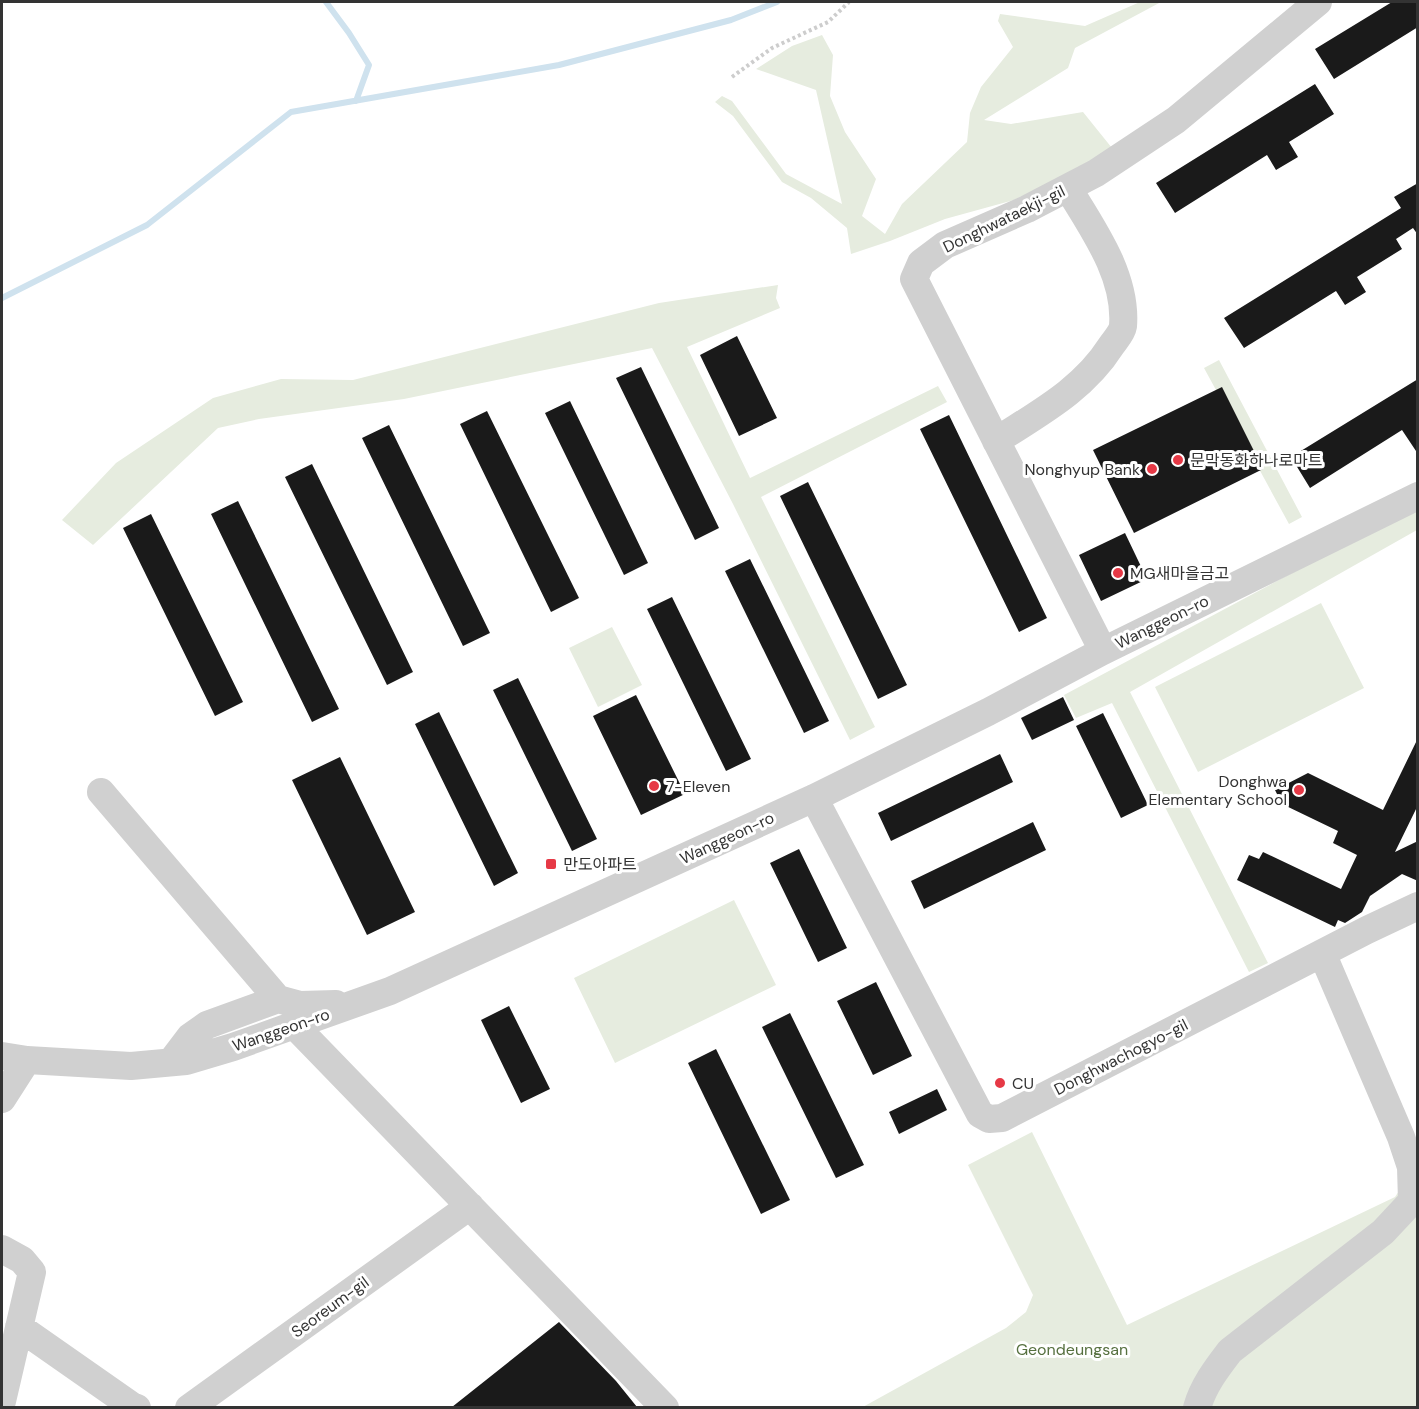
<svg xmlns="http://www.w3.org/2000/svg" width="1419" height="1409" viewBox="0 0 1419 1409" font-family="'DM Sans','Noto Sans KR',sans-serif">
  <style>
    .green { fill: #e6ecdf }
    .lines { fill: none; stroke-linecap: round; stroke-linejoin: round }
    .stream { stroke: #cfe2ee; stroke-width: 6 }
    .building { fill: #1a1a1a }
    .path { stroke: #cdcdcd; stroke-width: 4; stroke-dasharray: 3 3; stroke-linecap: butt }
    .minor { stroke: #d0d0d0; stroke-width: 28 }
    .poi-dot { fill: #e63946; stroke: #fff; stroke-width: 2 }
    .labels { text-anchor: middle; dominant-baseline: central; stroke-width: 6; stroke-linejoin: round; paint-order: stroke }
    .street-label { font-size: 16px; fill: #333; stroke: #fff }
    .poi-label { font-size: 16px; fill: #333; stroke: #fff; text-anchor: start }
    .park-label { font-size: 16px; fill: #56703f; stroke: #fff }
  </style>
  <rect width="100%" height="100%" fill="#fff"/>
  <path class="green" d="M 1140,2 L 1161,2 L 1075,48 L 1068,68 L 984,120 L 1011,124 L 1083,112 L 1116,153 L 1014,200 L 945,219 L 890,241 L 851,254 L 847,228 L 811,198 L 782,182 L 733,116 L 715,102 L 722,96 L 732,101 L 786,174 L 842,204 L 816,90 L 756,69 L 792,46 L 822,35 L 833,55 L 830,96 L 845,132 L 876,179 L 862,216 L 885,234 L 902,204 L 967,142 L 970,113 L 981,87 L 1013,47 L 998,21 L 1000,14 L 1085,26 Z
    M 778,285 L 776,298 L 780,308 L 687,347 L 750,478 L 938,386 L 947,402 L 761,497 L 875,727 L 850,740 L 733,504 L 652,348 L 404,399 L 259,419 L 218,428 L 93,545 L 62,520 L 116,463 L 213,398 L 281,379 L 353,380 L 659,303 Z
    M 1219,360 L 1302,517 L 1289,524 L 1204,368 Z
    M 1417,506 L 1417,530 L 1130,692 L 1268,963 L 1249,972 L 1112,703 L 1076,718 L 1064,695 Z
    M 1321,603 L 1364,688 L 1198,772 L 1155,687 Z
    M 612,627 L 642,685 L 598,707 L 569,648 Z
    M 734,900 L 776,985 L 615,1063 L 574,978 Z
    M 1032,1132 L 1127,1325 L 1395,1197 L 1407,1179 L 1404,1199 L 1191,1407 L 861,1408 L 1006,1328 L 1026,1312 L 1033,1295 L 968,1165 Z
    M 1417,1200 L 1417,1407 L 1208,1408 L 1232,1362 Z"/>
  <g class="lines">
    <path class="stream" d="M 326,2 L 349,33 L 369,65 L 356,101
      M 2,298 L 147,225 L 291,112 L 559,65 L 731,20 L 777,2"/>
  </g>
  <path class="building" d="M 1392,2 L 1418,2 L 1418,27 L 1334,79 L 1315,49 Z
    M 1315,84 L 1334,114 L 1289,142 L 1298,157 L 1276,170 L 1267,155 L 1175,213 L 1156,183 Z
    M 1418,183 L 1418,235 L 1413,228 L 1396,239 L 1402,249 L 1357,277 L 1366,292 L 1345,305 L 1336,291 L 1244,348 L 1224,318 L 1401,208 L 1394,197 Z
    M 737,336 L 777,418 L 739,436 L 700,355 Z
    M 641,367 L 719,528 L 695,540 L 616,378 Z
    M 1418,379 L 1418,454 L 1402,430 L 1310,488 L 1291,457 Z
    M 1222,387 L 1263,469 L 1134,533 L 1093,450 Z
    M 570,401 L 648,563 L 624,575 L 545,413 Z
    M 487,411 L 579,598 L 551,612 L 460,424 Z
    M 949,415 L 1047,618 L 1019,632 L 920,429 Z
    M 389,425 L 490,633 L 463,646 L 362,438 Z
    M 312,464 L 413,672 L 387,685 L 285,477 Z
    M 808,482 L 907,685 L 878,699 L 780,496 Z
    M 238,501 L 339,709 L 312,722 L 211,514 Z
    M 151,514 L 243,702 L 215,716 L 123,528 Z
    M 1125,533 L 1147,579 L 1101,601 L 1079,555 Z
    M 750,559 L 829,721 L 804,733 L 725,571 Z
    M 672,597 L 751,759 L 726,771 L 647,609 Z
    M 518,678 L 597,839 L 572,851 L 493,690 Z
    M 636,695 L 685,794 L 641,815 L 593,716 Z
    M 1063,697 L 1074,720 L 1032,740 L 1021,718 Z
    M 439,712 L 518,873 L 494,886 L 415,724 Z
    M 1103,713 L 1148,805 L 1121,818 L 1076,726 Z
    M 1418,738 L 1418,805 L 1395,852 L 1418,841 L 1418,881 L 1402,874 L 1370,896 L 1362,912 L 1345,923 L 1338,920 L 1335,927 L 1237,880 L 1249,855 L 1259,859 L 1263,852 L 1341,889 L 1357,855 L 1333,843 L 1338,831 L 1282,804 L 1275,790 L 1308,773 L 1383,810 Z
    M 1000,754 L 1013,782 L 891,841 L 878,813 Z
    M 340,757 L 415,912 L 367,935 L 292,780 Z
    M 1033,822 L 1046,850 L 924,909 L 911,881 Z
    M 799,849 L 847,948 L 818,962 L 770,863 Z
    M 876,982 L 912,1056 L 873,1075 L 837,1001 Z
    M 509,1006 L 550,1089 L 521,1103 L 481,1020 Z
    M 790,1013 L 864,1165 L 836,1178 L 762,1027 Z
    M 716,1049 L 790,1200 L 761,1214 L 688,1063 Z
    M 937,1089 L 947,1110 L 899,1134 L 889,1112 Z
    M 559,1322 L 616,1381 L 637,1407 L 452,1407 Z"/>
  <g class="lines">
    <path class="path" d="M 732,77 L 772,48 L 828,22 L 849,2"/>
    <path class="minor" d="M 996,441 C 1039,413 1083,390 1111,346 C 1115,340 1122,333 1123,326 C 1127,276 1093,229 1068,188
      M 1103,651 L 914,279 L 921,263 L 945,245 L 1027,209 L 1096,173 L 1176,120 L 1318,2
      M 101,792 L 278,999 L 300,1005 L 336,1004
      M 814,798 L 980,1114 L 989,1119 L 1002,1118 L 1367,930 L 1418,906
      M 295,1026 L 665,1408
      M 2,1056 L 27,1060 L 131,1066 L 186,1061 L 233,1047 L 390,991 L 814,798 L 988,712 L 1103,651 L 1418,496
      M 171,1062 L 190,1037 L 207,1025 L 278,999
      M 2,1099 L 27,1060
      M 2,1249 L 22,1260 L 32,1272 L 2,1401
      M 19,1327 L 132,1406 L 137,1408
      M 189,1408 L 470,1206
      M 1197,1408 C 1203,1386 1217,1368 1230,1351 L 1383,1232 L 1412,1201 L 1411,1167 L 1401,1137 L 1322,953"/>
  </g>
  <g class="poi-dot">
    <circle cx="1178" cy="460" r="6"/>
    <circle cx="1152" cy="469" r="6"/>
    <circle cx="1118" cy="573" r="6"/>
    <circle cx="654" cy="786" r="6"/>
    <circle cx="1299" cy="790" r="6"/>
    <rect x="545" y="858" width="12" height="12" rx="3"/>
    <circle cx="1000" cy="1083" r="6"/>
  </g>
  <g class="labels">
    <g class="street-label">
      <text transform="translate(1004 219) rotate(-26)">Donghwataekji-gil</text>
      <text transform="translate(1162 622) rotate(-26)">Wanggeon-ro</text>
      <text transform="translate(727 838) rotate(-25)">Wanggeon-ro</text>
      <text transform="translate(281 1030) rotate(-19)">Wanggeon-ro</text>
      <text transform="translate(1121 1057) rotate(-27)">Donghwachogyo-gil</text>
      <text transform="translate(330 1307) rotate(-36)">Seoreum-gil</text>
    </g>
    <g class="poi-label">
      <text x="1190" y="460">문막동화하나로마트</text>
      <text x="1140" y="469" text-anchor="end">Nonghyup Bank</text>
      <text x="1130" y="573">MG새마을금고</text>
      <text x="1287" y="781" text-anchor="end">Donghwa<tspan x="1287" dy="18">Elementary School</tspan></text>
      <text x="666" y="786">7-Eleven</text>
      <text x="563" y="864">만도아파트</text>
      <text x="1012" y="1083">CU</text>
    </g>
    <g class="park-label">
      <text x="1072" y="1349">Geondeungsan</text>
    </g>
  </g>
  <rect width="1419" height="1409" fill="none" stroke="#333333" stroke-width="6"/>
</svg>
